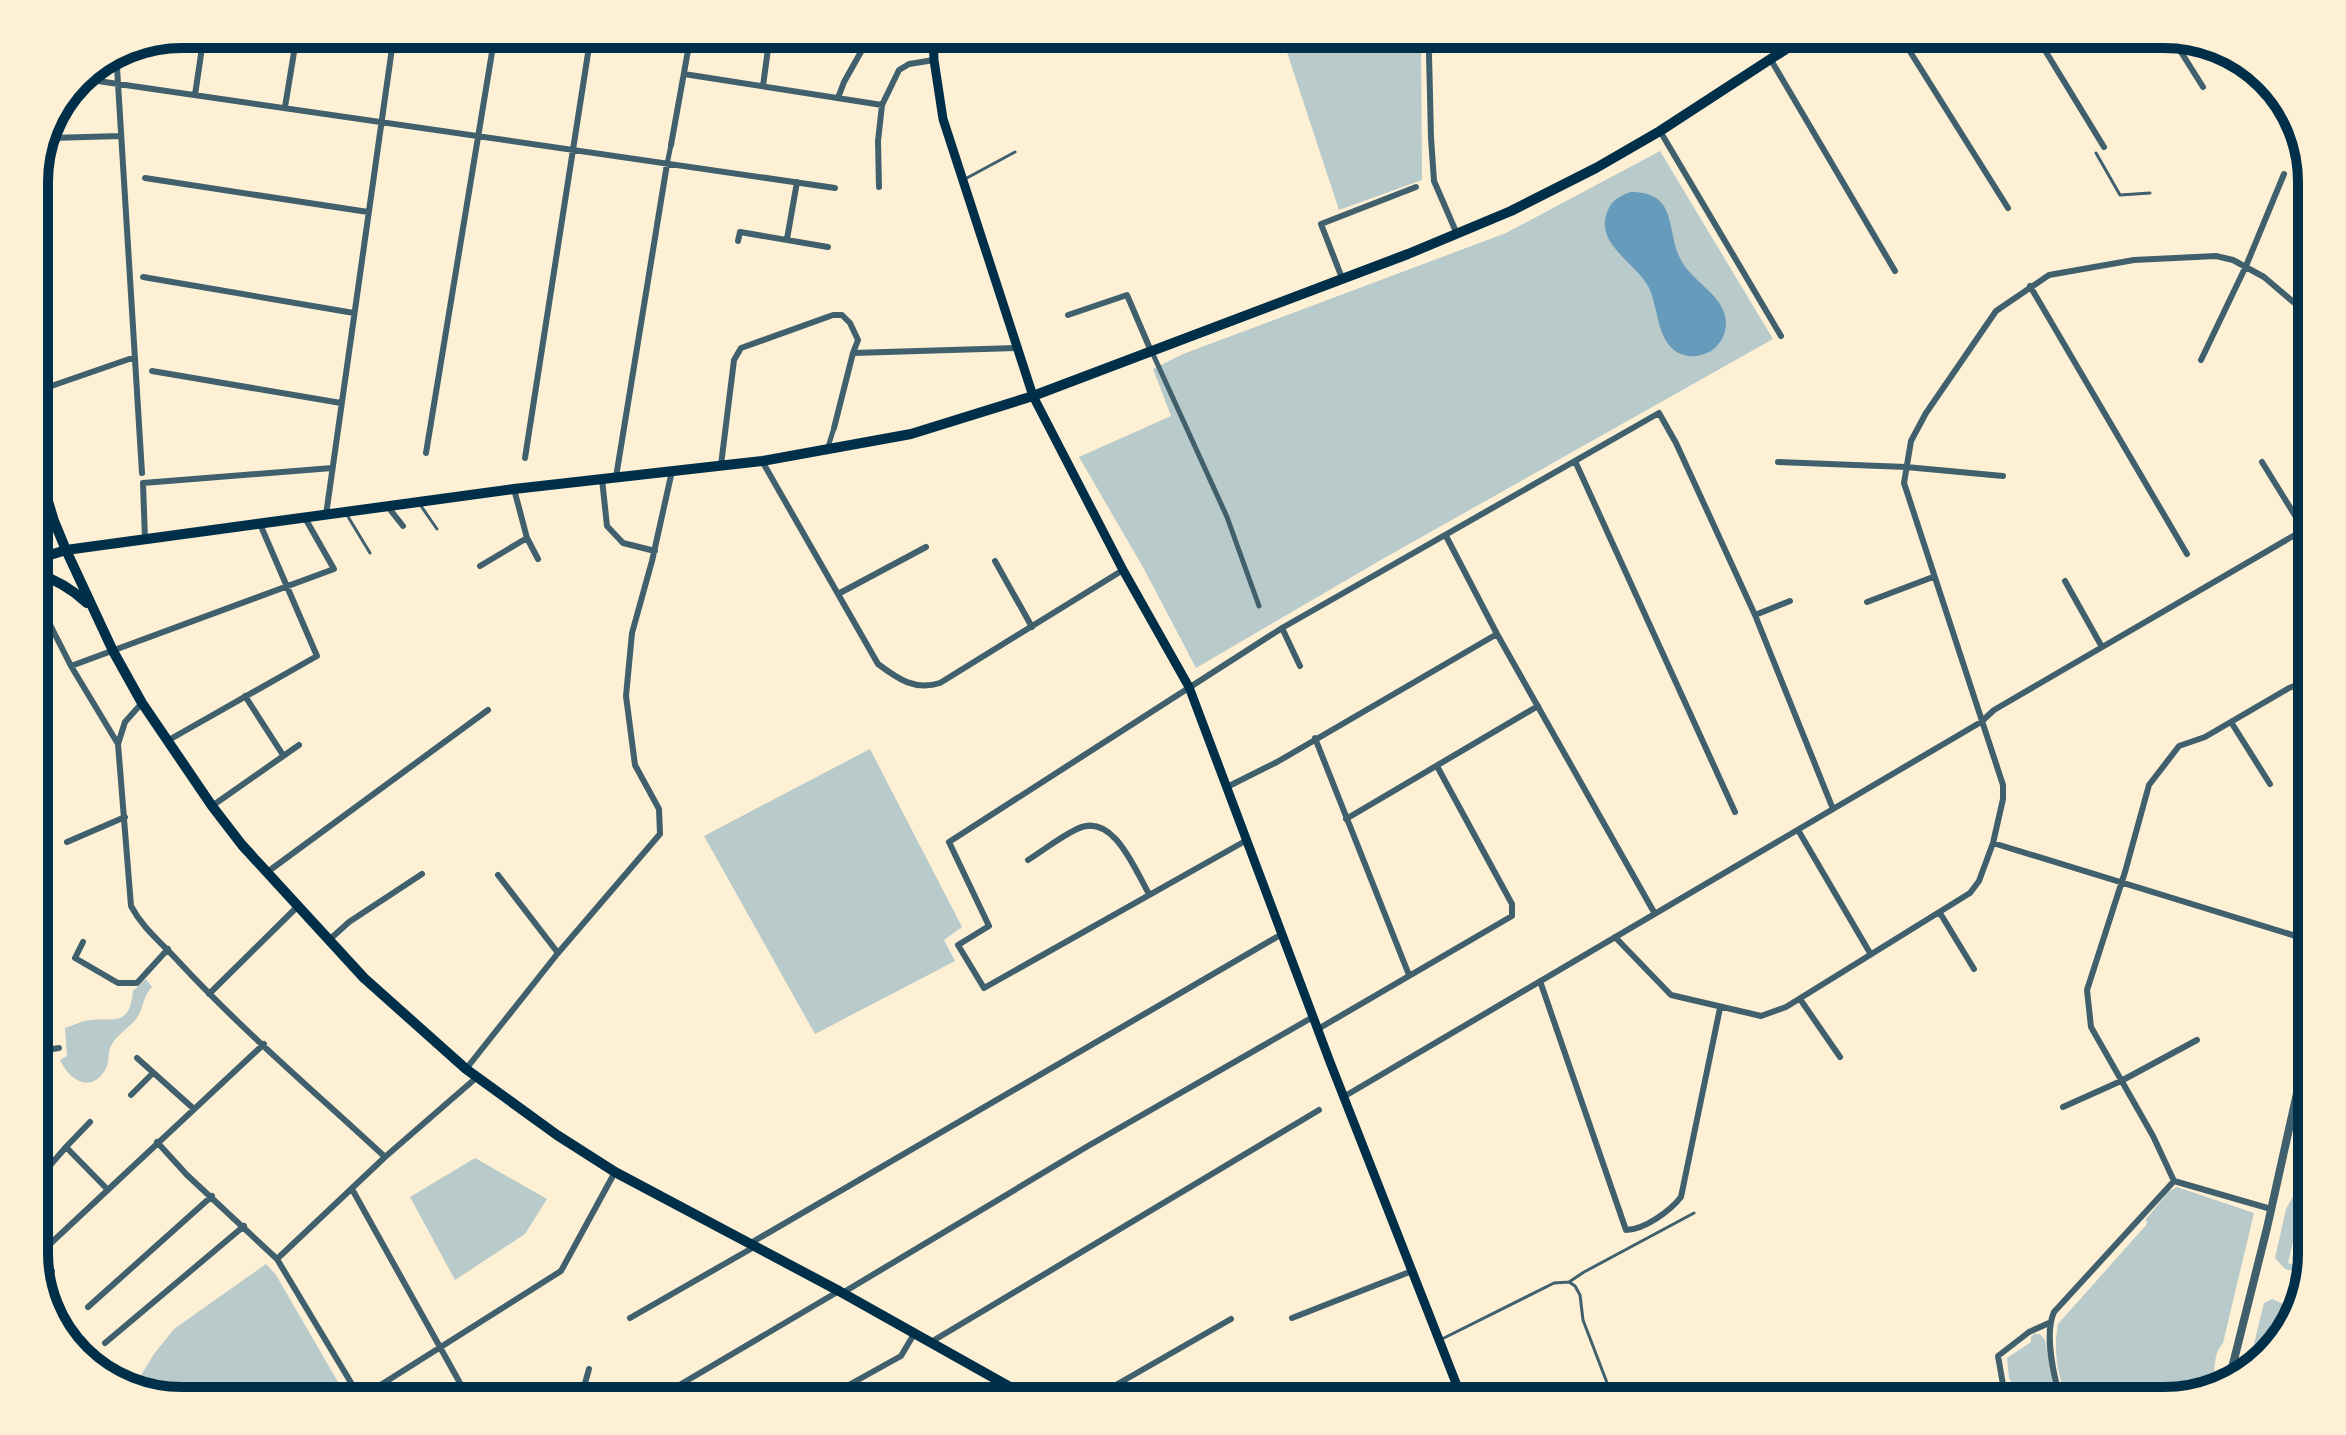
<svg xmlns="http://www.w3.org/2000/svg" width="2346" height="1435" viewBox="0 0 2346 1435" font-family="Roboto,sans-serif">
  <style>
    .green { fill: #b9caca }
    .water { fill: #669bbc }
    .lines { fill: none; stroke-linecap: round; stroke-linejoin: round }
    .service { stroke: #3f606c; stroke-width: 3 }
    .pedestrian { stroke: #3f606c; stroke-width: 5 }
    .minor { stroke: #3f606c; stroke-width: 6 }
    .tertiary { stroke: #3f606c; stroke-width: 8 }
    .secondary { stroke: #003049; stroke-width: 9 }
    .primary { stroke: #003049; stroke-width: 10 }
    .trunk { stroke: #003049; stroke-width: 10 }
    .rim { fill: none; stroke: #003049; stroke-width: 10 }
  </style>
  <rect width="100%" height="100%" fill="#fdf0d5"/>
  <path class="green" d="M 1281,34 L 1421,34 L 1422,180 L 1339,210 Z
    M 1660,151 L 1773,339 L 1379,561 L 1196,668 L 1144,569 L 1079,457 L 1171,416 L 1153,369 L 1183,354 L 1506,233 Z
    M 870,749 L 962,927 L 944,940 L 955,961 L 815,1034 L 704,836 Z
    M 146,979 L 152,987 C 141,1000 144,1009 136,1019 C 129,1028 115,1036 111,1046 C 107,1054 110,1063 105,1070 C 91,1094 69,1080 60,1060 L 67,1056 L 65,1028 C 71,1026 78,1023 84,1021 C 111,1015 129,1031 133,991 Z
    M 475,1158 L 547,1199 L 525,1234 L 455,1280 L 410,1197 Z
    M 2299,1186 L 2306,1188 L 2288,1263 L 2303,1268 L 2305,1265 L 2309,1266 L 2307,1274 L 2285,1269 L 2275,1258 L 2286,1209 Z
    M 2177,1187 L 2254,1213 L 2223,1343 C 2212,1355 2216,1372 2212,1388 L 2165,1401 L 2070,1401 C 2057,1379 2053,1350 2058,1324 L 2147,1224 L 2146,1219 L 2169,1191 Z
    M 266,1264 L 276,1275 L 349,1401 L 182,1401 L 133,1388 L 154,1354 L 174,1329 Z
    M 2272,1299 L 2297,1310 L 2292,1327 L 2257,1362 L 2250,1360 L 2264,1303 Z
    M 2034,1334 L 2040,1334 L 2045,1340 L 2055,1393 L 2051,1401 L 2042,1400 L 2038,1395 L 2016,1390 L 2009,1378 L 2007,1358 L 2031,1342 L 2031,1337 Z"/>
  <path class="water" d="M 1631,192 C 1680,192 1665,233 1682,262 C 1696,286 1732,299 1725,331 C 1723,339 1718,346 1711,351 C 1704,355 1696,357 1688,356 C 1655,350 1660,308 1648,286 C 1635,262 1593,243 1608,210 C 1612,200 1621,195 1631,192 Z"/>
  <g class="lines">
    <path class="service" d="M 2096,153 L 2120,195 L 2150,193
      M 965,179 L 1015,152
      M 421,506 L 437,529
      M 347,515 L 370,553
      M 1569,1282 L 1584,1272 L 1694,1213
      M 1440,1340 L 1554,1283 L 1569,1282 L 1575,1286 L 1580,1295 L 1583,1320 L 1614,1401"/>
    <path class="pedestrian" d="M 667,164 L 671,145
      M 1152,352 L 1227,517 L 1259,606
      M 827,450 L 834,428"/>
    <path class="minor" d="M 1441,34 L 1431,46 L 1429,54 L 1431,138 L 1434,181 L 1457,234
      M 1899,34 L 2008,208
      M 2035,34 L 2104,147
      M 2171,36 L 2203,87
      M 116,51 L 142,473
      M 1771,60 L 1895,271
      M 684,74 L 882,105
      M 77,78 L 835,188
      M 763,86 L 770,34
      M 195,95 L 204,34
      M 838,98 L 844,82 L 871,34
      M 285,107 L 297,34
      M 1660,131 L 1781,336
      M 50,138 L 121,136
      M 671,145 L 691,34
      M 145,178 L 368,212
      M 879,187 L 878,141 L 882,105 L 899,70 L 909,64 L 934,60
      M 787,239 L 797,182
      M 738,241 L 740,232 L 828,247
      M 143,277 L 354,313
      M 1342,278 L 1321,224 L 1416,187
      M 2030,286 L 2187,554
      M 1068,315 L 1127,295 L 1151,351
      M 853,353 L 1016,348
      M 2201,360 L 2246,266 L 2284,174
      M 152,371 L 341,403
      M 34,392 L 135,357
      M 426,453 L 495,34
      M 525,458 L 591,34
      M 762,461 L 878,664 C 898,679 915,691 940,683 L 1123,570
      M 1575,461 L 1735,812
      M 1778,462 L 1906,467 L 2003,476
      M 2262,462 L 2304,530
      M 721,465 L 734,360 L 741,348 L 833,315 L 842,315 L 850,323 L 858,340 L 853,353 L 834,428
      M 616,477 L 667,164
      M 602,479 L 607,526 L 623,543 L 655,551
      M 514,489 L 527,538 L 538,559
      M 388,507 L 403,526
      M 326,515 L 394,34
      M 1446,536 L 1497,634 L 1655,914
      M 145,540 L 143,483 L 332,468
      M 995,561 L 1032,627
      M 480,566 L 527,538
      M 2065,581 L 2102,647
      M 838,594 L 926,547
      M 38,601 L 71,666 L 118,744
      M 1867,602 L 1933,577
      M 1755,615 L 1790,601
      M 1282,628 L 1300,666
      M 71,666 L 334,569 L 305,518
      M 245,696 L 283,755
      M 142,703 L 125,722 L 118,744 L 131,906 C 143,929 162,943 179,962 C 243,1031 316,1093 385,1157
      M 2231,722 L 2270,784
      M 1315,738 L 1409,975
      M 167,741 L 317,656 L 260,524
      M 1227,787 L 1277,762 L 1497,634
      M 212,806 L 299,745
      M 1346,819 L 1538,706
      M 1798,830 L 1870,953
      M 1247,840 L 984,988 L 958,945 L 989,926 L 949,842 L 1282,628 L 1659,413 L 1676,443 L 1755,615 L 1833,809
      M 67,842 L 125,817
      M 1993,843 L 2312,941
      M 1028,860 C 1044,850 1060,837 1077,829 C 1113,811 1135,870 1149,894
      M 266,873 L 488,710
      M 498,875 L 558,953
      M 1940,913 L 1974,969
      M 1615,937 L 1671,995 L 1761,1016 L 1786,1007 L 1970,893 L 1979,881 L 1993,843 L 2003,799 L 2003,785 L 1904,483 L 1911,441 L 1926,413 L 1996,311 L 2049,275 L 2134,260 L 2216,256 L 2233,260 L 2264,277 L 2312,318
      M 328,941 L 349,922 L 422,874
      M 83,942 L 75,958 L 118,983 L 137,983 L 168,949
      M 1540,981 L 1626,1230 C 1644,1230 1670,1211 1681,1197 L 1720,1008
      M 209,994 L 297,907
      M 1800,999 L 1840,1057
      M 34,1002 L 40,1001
      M 34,1024 L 44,1049
      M 1318,1029 L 1512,916 L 1512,904 L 1438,768
      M 34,1052 L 59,1048
      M 137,1058 L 194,1109
      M 466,1069 L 558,953 L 660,834 L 659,809 L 635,765 L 626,696 L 632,633 L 652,561 L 672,471
      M 131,1095 L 153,1073
      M 1345,1096 L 1981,722 L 1994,710 L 2312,525
      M 2063,1107 L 2121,1081 L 2197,1040
      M 157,1142 L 187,1175 L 277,1259 L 362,1401
      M 66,1147 L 90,1122
      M 34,1176 L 46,1170 L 66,1147 L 108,1190
      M 352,1189 L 470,1401
      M 2271,1209 L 2174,1181 L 2153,1136 L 2091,1027 L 2087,990 L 2125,872 L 2149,785 L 2179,746 L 2205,737 L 2289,688 L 2312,679
      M 749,1244 L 1282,934
      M 34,1257 L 52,1271 L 43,1289
      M 35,1258 L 264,1044
      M 277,1259 L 385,1157 L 476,1078
      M 844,1292 L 1088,1146 L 1313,1017
      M 88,1307 L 212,1196
      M 630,1318 L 754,1247
      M 1292,1318 L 1412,1271
      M 931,1342 L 1319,1110
      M 105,1343 L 244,1226
      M 671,1390 L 839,1291
      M 360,1398 L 561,1271 L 615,1172
      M 580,1401 L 589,1369
      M 820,1401 L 901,1356 L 914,1334
      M 1088,1401 L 1231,1319
      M 1448,1401 L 1461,1395
      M 2025,1401 L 2005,1396 L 1998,1356 L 2029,1332 L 2049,1323
      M 2061,1401 C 2054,1377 2044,1334 2054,1312 L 2174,1181"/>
    <path class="tertiary" d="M 2228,1384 L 2267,1228 L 2312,1026"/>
    <path class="secondary" d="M 933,34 L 934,60 L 943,119 L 1033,396 L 1123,570 L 1189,687 L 1330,1062 L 1463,1401"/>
    <path class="primary" d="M 34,455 L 54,521 L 66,550"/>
    <path class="trunk" d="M 34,471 L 37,463
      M 66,550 L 113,651 L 142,703 L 212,806 L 242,845 L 364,978 L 466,1069 L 557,1135 L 615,1172 L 839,1291 L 1035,1401
      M 34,560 L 66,550 L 514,489 L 762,461 L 911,434 L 1033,396 L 1408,254 L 1511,211 L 1596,168 L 1660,131 L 1809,34
      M 34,572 C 55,579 71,588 87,603"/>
  </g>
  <path d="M0 0H2346V1435H0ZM182 48H2164A134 134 0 0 1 2298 182V1253A134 134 0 0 1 2164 1387H182A134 134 0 0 1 48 1253V182A134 134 0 0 1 182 48Z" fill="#fdf0d5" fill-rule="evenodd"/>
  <path class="rim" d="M182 48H2164A134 134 0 0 1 2298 182V1253A134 134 0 0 1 2164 1387H182A134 134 0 0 1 48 1253V182A134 134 0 0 1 182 48Z"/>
</svg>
